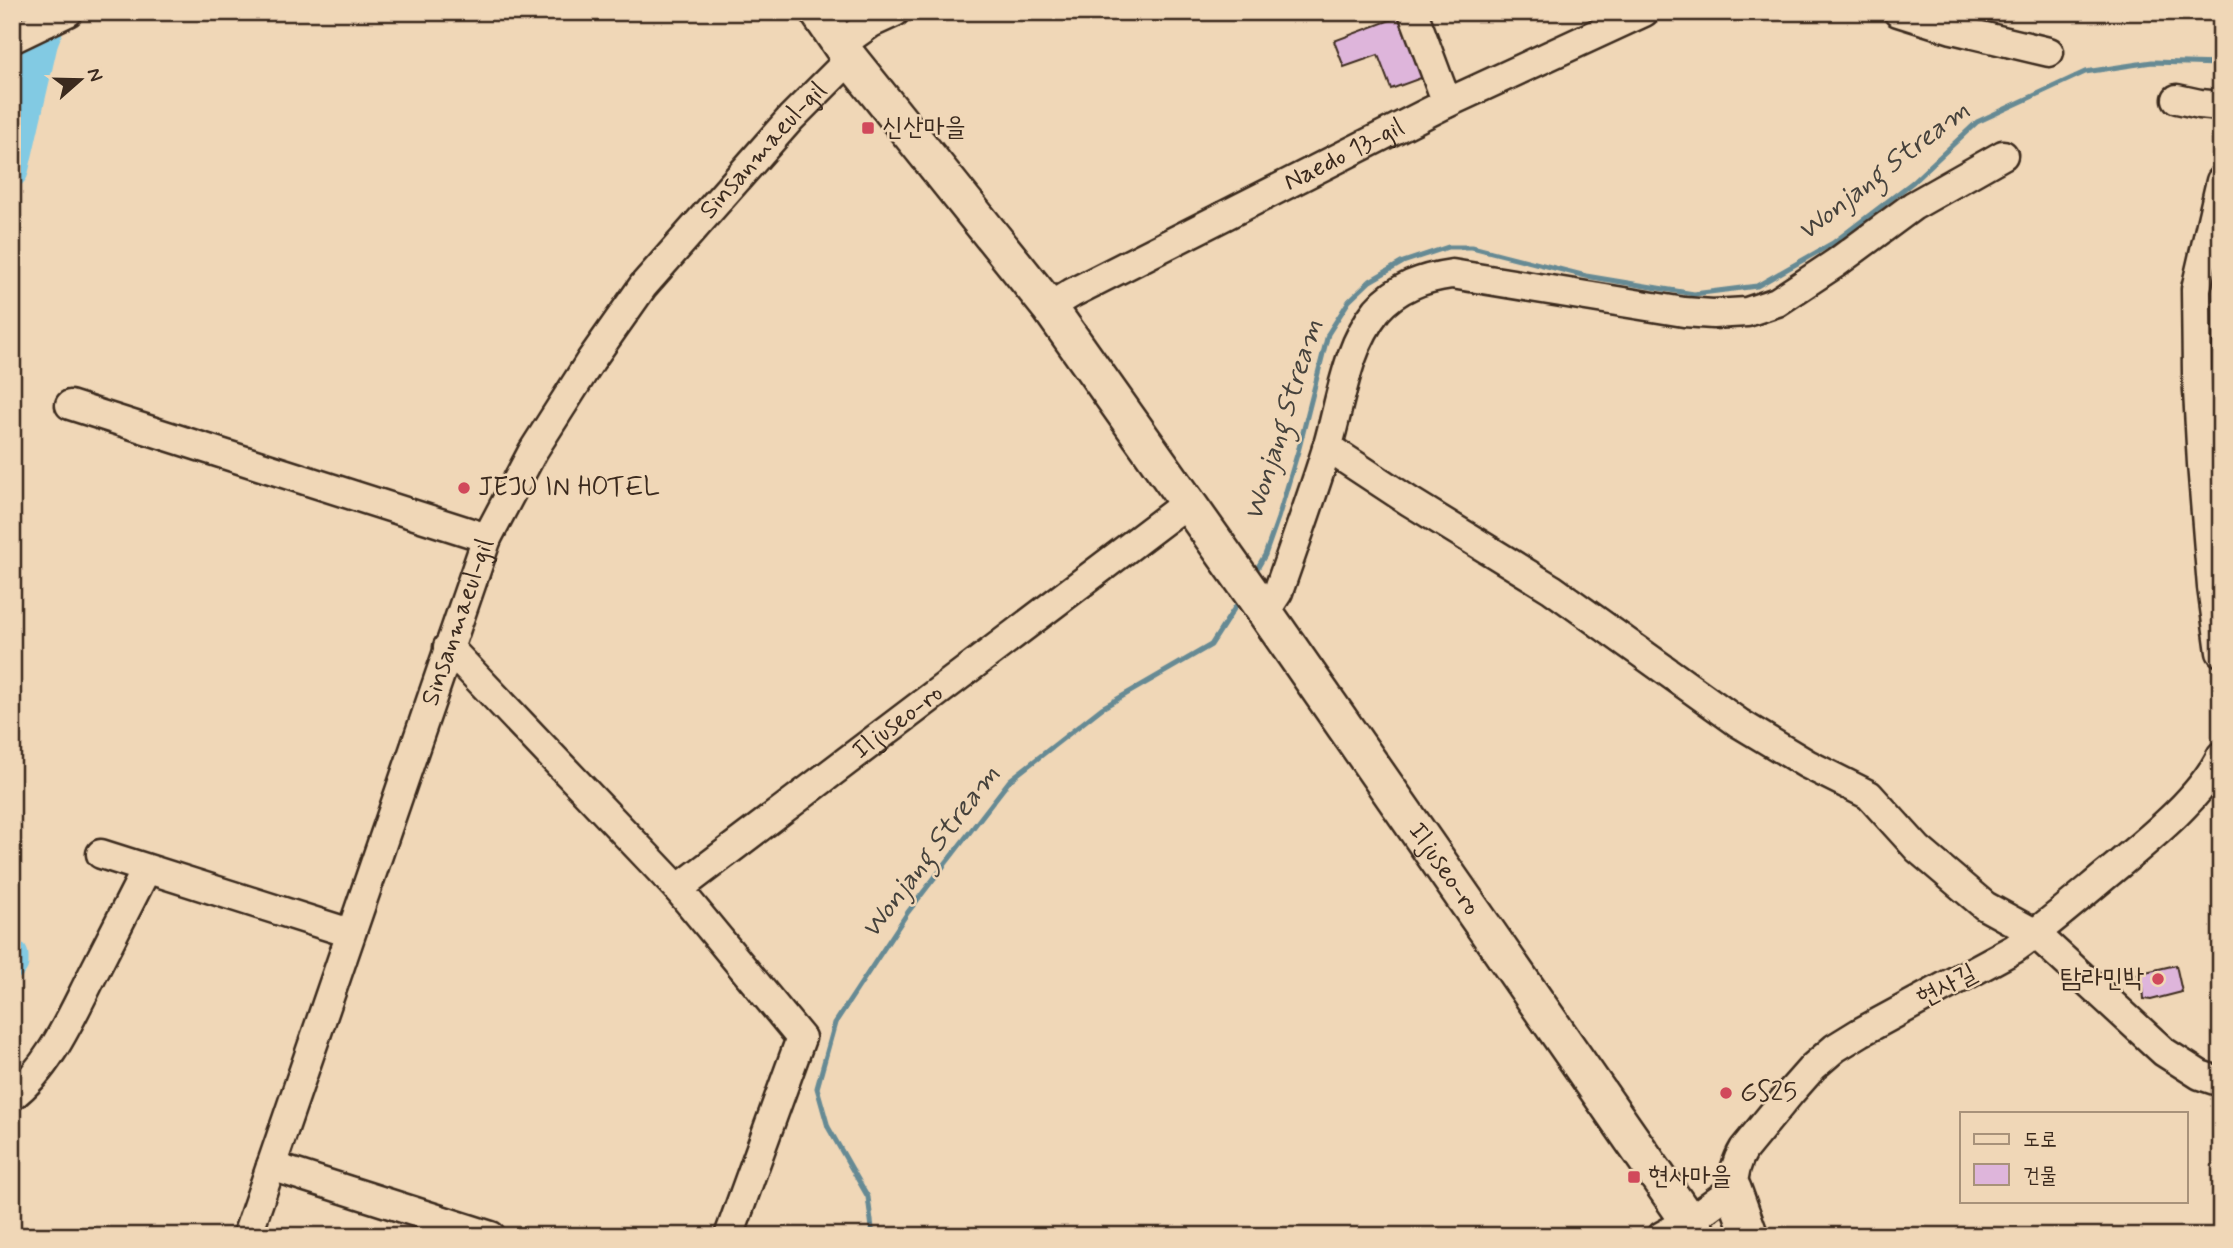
<svg xmlns="http://www.w3.org/2000/svg" width="2233" height="1248" viewBox="0 0 2233 1248" font-family="Mynerve,'Poor Story',sans-serif">
  <style>
    .lines { fill: none; stroke-linecap: round; stroke-linejoin: round }
    .stream { stroke: #668a94; stroke-width: 5 }
    .river { stroke: #82cae3; stroke-width: 33 }
    .building { fill: #deb5db; stroke: #3b2a1e; stroke-width: 2 }
    .minor-casing { stroke: #3b2a1e; stroke-width: 33 }
    .major-casing { stroke: #3b2a1e; stroke-width: 40 }
    .minor { stroke: #f0d7b7; stroke-width: 28 }
    .major { stroke: #f0d7b7; stroke-width: 35 }
    .poi-dot { fill: #d1495b; stroke: #f0d7b7; stroke-width: 2.5 }
    .labels { text-anchor: middle; dominant-baseline: central; stroke-width: 5; stroke-linejoin: round; paint-order: stroke }
    .poi-label { font-size: 26px; fill: #3b2a1e; stroke: #f0d7b7; text-anchor: start }
    .street-label { font-size: 26px; fill: #3b2a1e; stroke: #f0d7b7 }
    .water-label { font-size: 28px; font-style: italic; fill: #46423c; stroke: #f0d7b7 }
  </style>
  <rect width="100%" height="100%" fill="#f0d7b7"/>
  <filter id="ink" filterUnits="userSpaceOnUse"><feTurbulence type="fractalNoise" baseFrequency=".0143" numOctaves="2"/><feDisplacementMap in="SourceGraphic" scale="14" xChannelSelector="R" yChannelSelector="G"/><feConvolveMatrix kernelMatrix="1 2 1 2 8 2 1 2 1" color-interpolation-filters="sRGB"/></filter>
  <g filter="url(#ink)">
    <g class="lines">
      <path class="stream" d="M 1254,574 L 1265,555 L 1278,518 L 1299,448 L 1328,334 L 1349,301 L 1370,281 L 1403,262 L 1448,247 L 1472,247 L 1586,276 L 1694,294 L 1757,286 L 1833,243 L 1913,182 L 1977,122 L 2085,72 L 2152,62 L 2221,64
        M 873,1236 L 868,1197 L 828,1127 L 817,1088 L 835,1023 L 908,912 L 1010,780 L 1102,708 L 1211,645 L 1241,598"/>
      <path class="river" d="M 12,171 L 42,40 L 53,12
        M 12,956 L 12,963"/>
    </g>
    <path class="building" d="M 1409,13 L 1432,74 L 1391,89 L 1378,55 L 1344,67 L 1334,41 Z
      M 2176,965 L 2182,992 L 2151,1000 L 2144,999 L 2143,986 L 2139,983 L 2137,974 Z"/>
    <g class="lines">
      <g class="minor-casing">
        <g id="minor">
          <path d="M 1413,12 L 1447,103"/>
          <path d="M 1898,12 L 1952,29 L 2049,52"/>
          <path d="M 12,39 L 68,12"/>
          <path d="M 840,45 L 871,23 L 895,12"/>
          <path d="M 2177,99 L 2200,104 L 2221,106"/>
          <path d="M 2221,181 L 2196,289 L 2197,373 L 2202,464 L 2212,587 L 2221,652"/>
          <path id="s1" d="M 1049,307 L 1072,293 L 1447,103 L 1644,12"/>
          <path d="M 70,405 L 487,538"/>
          <path d="M 1327,447 L 1409,501 L 1552,589 L 1739,723 L 1807,764 L 1869,795 L 1918,849 L 1985,906 L 2036,934 L 2164,1052 L 2200,1075 L 2221,1082"/>
          <path d="M 1265,612 L 1278,592 C 1295,543 1313,494 1328,445 C 1341,400 1347,347 1377,310 C 1397,287 1423,278 1452,274 L 1684,312 L 1713,314 L 1747,312 L 1777,302 L 1836,263 L 1913,206 L 2003,155"/>
          <path d="M 448,647 L 678,889 L 801,1038 L 729,1236"/>
          <path d="M 101,854 L 350,933"/>
          <path id="s2" d="M 678,889 L 1187,503"/>
          <path d="M 12,1096 C 50,1067 71,1017 92,976 C 110,941 128,905 146,870"/>
          <path d="M 271,1166 L 491,1236"/>
          <path id="s3" d="M 247,1236 L 487,538 L 533,451 L 591,360 L 643,286 L 791,118 L 850,59"/>
          <path d="M 1662,1236 L 1689,1221 L 1733,1189 C 1733,1174 1736,1162 1744,1149 L 1790,1093 L 1813,1067 L 1835,1048 L 1861,1032 L 2014,949 C 2046,926 2076,900 2106,875 C 2143,844 2200,800 2221,756"/>
        </g>
      </g>
      <g class="major-casing">
        <g id="major">
          <path id="s4" d="M 818,12 L 850,59 L 1049,307 L 1265,612 L 1699,1236"/>
          <path d="M 1733,1189 L 1750,1236"/>
        </g>
      </g>
      <use href="#minor" class="minor"/>
      <use href="#major" class="major"/>
    </g>
  </g>
  <g class="poi-dot">
    <rect x="861" y="121" width="14" height="14" rx="3.5"/>
    <circle cx="464" cy="488" r="7"/>
    <circle cx="2158" cy="979" r="7"/>
    <circle cx="1726" cy="1093" r="7"/>
    <rect x="1627" y="1170" width="14" height="14" rx="3.5"/>
  </g>
  <g class="labels">
    <g class="poi-label">
      <text x="882" y="128">신산마을</text>
      <text x="478" y="488">JEJU IN HOTEL</text>
      <text x="2144" y="979" text-anchor="end">탐라민박</text>
      <text x="1740" y="1093">GS25</text>
      <text x="1648" y="1177">현사마을</text>
    </g>
    <g class="street-label">
      <text stroke="none"><textPath href="#s3" startOffset="1216">Sinsanmaeul-gil</textPath></text>
      <text stroke="none"><textPath href="#s1" startOffset="332">Naedo 13-gil</textPath></text>
      <text stroke="none"><textPath href="#s3" startOffset="649">Sinsanmaeul-gil</textPath></text>
      <text stroke="none"><textPath href="#s2" startOffset="276">Iljuseo-ro</textPath></text>
      <text stroke="none"><textPath href="#s4" startOffset="1062">Iljuseo-ro</textPath></text>
      <text transform="translate(1947 986) rotate(-28)">현사길</text>
    </g>
    <g class="water-label">
      <text transform="translate(1884 171) rotate(-38)">Wonjang Stream</text>
      <text transform="translate(1284 420) rotate(-73)">Wonjang Stream</text>
      <text transform="translate(931 852) rotate(-53)">Wonjang Stream</text>
    </g>
  </g>
  <rect width="2233" height="1248" fill="none" stroke="#f0d7b7" stroke-width="42"/>
  <rect x="21" y="21" width="2191" height="1206" fill="none" stroke="#3b2a1e" stroke-width="2.5" filter="url(#ink)"/>
  <rect x="1960" y="1112" width="228" height="91" fill="#f0d7b7" stroke="#a8927a" stroke-width="2"/>
  <rect x="1974" y="1134" width="35" height="10" fill="#f0d7b7" stroke="#a8927a" stroke-width="2"/>
  <text x="2023" y="1146" font-size="21" fill="#3b2a1e">도로</text>
  <rect x="1974" y="1164" width="35" height="21" fill="#deb5db" stroke="#a8927a" stroke-width="2"/>
  <text x="2023" y="1182" font-size="21" fill="#3b2a1e">건물</text>
  <g transform="translate(80 80) rotate(70)" stroke="#f0d7b7" stroke-width="5" paint-order="stroke">
  <path d="M0-5L12 26L0 18L-12 26Z" fill="#3b2a1e"/>
  <text y="-10" font-size="19" font-weight="bold" text-anchor="middle" fill="#3b2a1e">N</text>
  </g>
</svg>
